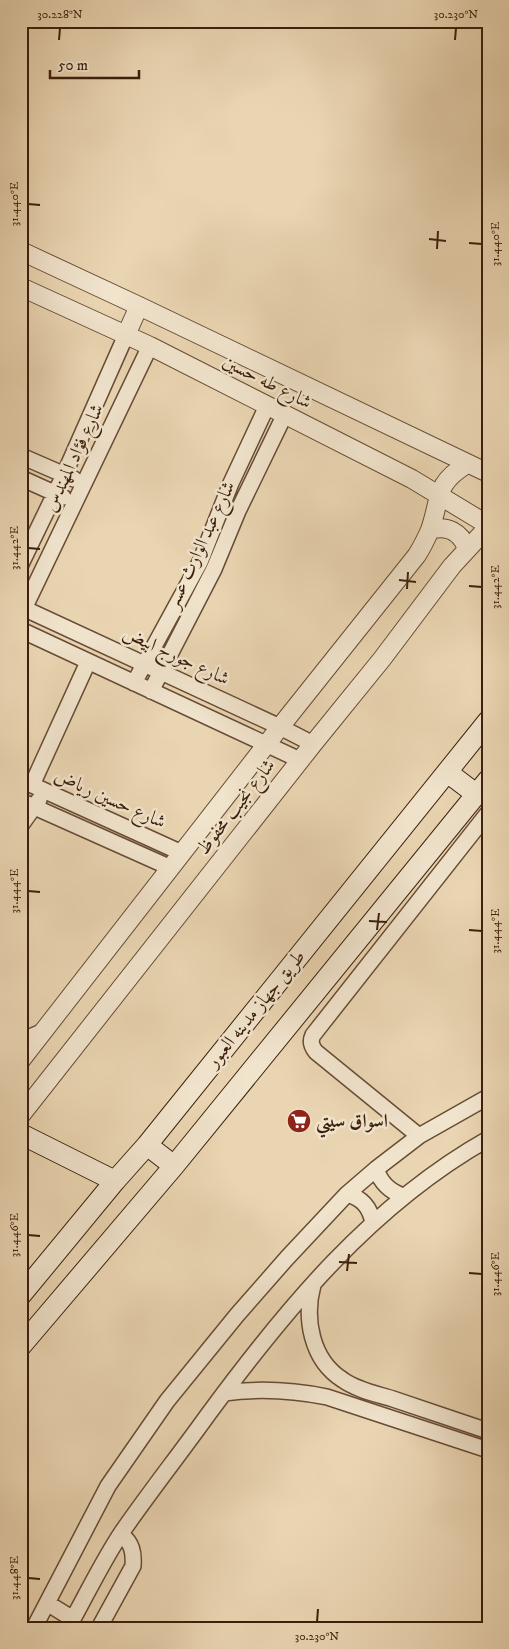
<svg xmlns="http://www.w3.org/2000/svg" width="509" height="1649" viewBox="0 0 509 1649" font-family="'IM FELL DW Pica',Amiri,serif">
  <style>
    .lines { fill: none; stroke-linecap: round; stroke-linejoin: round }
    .minor-casing { stroke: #674c35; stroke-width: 18 }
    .tertiary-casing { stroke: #674c35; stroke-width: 20 }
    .secondary-casing { stroke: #3b1f0b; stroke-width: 22 }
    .minor { stroke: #f1e4cd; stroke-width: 15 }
    .tertiary { stroke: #f1e4cd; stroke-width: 18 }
    .secondary { stroke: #f1e4cd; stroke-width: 20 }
    .ticks { fill: none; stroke: #3b1f0b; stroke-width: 2 }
    .labels { text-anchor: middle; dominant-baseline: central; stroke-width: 5; stroke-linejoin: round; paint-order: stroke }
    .street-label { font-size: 19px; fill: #3b1f0b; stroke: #f1e4cd }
    .poi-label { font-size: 19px; font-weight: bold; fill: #3b1f0b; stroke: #f1e4cd; text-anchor: start }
    .neatline { fill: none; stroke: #3b1f0b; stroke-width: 2 }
    .ticks-label { font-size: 12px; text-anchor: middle; fill: #3b1f0b }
  </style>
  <rect width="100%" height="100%" fill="#ead5b2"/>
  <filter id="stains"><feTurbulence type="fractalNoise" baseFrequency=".004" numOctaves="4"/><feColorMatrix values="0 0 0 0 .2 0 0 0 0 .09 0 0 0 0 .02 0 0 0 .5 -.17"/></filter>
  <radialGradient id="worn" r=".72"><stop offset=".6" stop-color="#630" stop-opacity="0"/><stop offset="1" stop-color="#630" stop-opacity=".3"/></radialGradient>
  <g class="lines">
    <g class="minor-casing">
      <path id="minor" d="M 21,456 L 74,479
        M 21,478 L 63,497
        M 21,564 L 64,475 L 126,335
        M 21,607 L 280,727 L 313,744
        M 21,615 L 150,346
        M 21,630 L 300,760
        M 134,683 L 200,562 L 231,483 L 267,406
        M 151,691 L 214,569 L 238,511 L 285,414
        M 21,780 L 182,853
        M 32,785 L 88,662
        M 21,801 L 171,868
        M 21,825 L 39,800
        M 21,1041 L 44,1031
        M 419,1136 L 316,1052 C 311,1046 310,1041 313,1035 L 488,813
        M 376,1169 C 381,1183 389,1191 403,1196
        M 347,1194 C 362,1198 370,1207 373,1223
        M 313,1285 C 304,1318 311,1360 343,1380 C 357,1390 377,1394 393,1399 C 425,1410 456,1420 488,1431
        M 224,1393 C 259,1388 292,1390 327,1397 L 488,1450
        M 47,1603 L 73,1619
        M 34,1628 L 108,1486 L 167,1401 L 237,1315 L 287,1258 L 347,1194 L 376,1169 L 419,1136 L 488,1097
        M 68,1628 C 86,1596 102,1562 122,1532 C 149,1493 179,1455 207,1416 C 285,1310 371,1205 488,1139
        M 99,1628 L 133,1566 C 134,1552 132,1543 121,1534"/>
    </g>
    <g class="tertiary-casing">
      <path id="tertiary" d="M 21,251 L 139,306 L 488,473
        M 21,287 L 150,346 L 412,479 L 488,525
        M 126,335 L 139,306
        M 430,530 C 447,525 461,532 467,549
        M 21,1060 L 280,727 L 417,555 C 422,547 426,539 430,530 C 441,498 434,484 467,464
        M 21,1115 L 313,744 L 382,659 L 452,566 L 488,527"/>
    </g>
    <g class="secondary-casing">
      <path id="secondary" d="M 447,772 L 476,794
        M 21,1134 L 115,1181
        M 147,1145 L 174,1166
        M 21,1295 L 115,1181 L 147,1145 L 488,721
        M 21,1346 L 174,1166 L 488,780"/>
    </g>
    <use href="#minor" class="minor"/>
    <use href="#tertiary" class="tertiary"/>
    <use href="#secondary" class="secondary"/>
  </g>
  <path class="ticks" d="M 59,40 L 60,28M 455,40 L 456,28M 28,204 L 40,205M 429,239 L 446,241M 469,243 L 482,244M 437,249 L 438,231M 28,548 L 40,549M 399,580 L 416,582M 469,586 L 482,587M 407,589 L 408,572M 28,891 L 40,892M 369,921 L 387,922M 377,930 L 379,913M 469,930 L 482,931M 28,1235 L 40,1236M 339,1262 L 357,1263M 347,1271 L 349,1254M 469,1273 L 482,1274M 28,1578 L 40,1579M 317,1622 L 318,1609"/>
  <defs>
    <g id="supermarket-disc" transform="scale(1.25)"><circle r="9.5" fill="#8f2418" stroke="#f1e4cd"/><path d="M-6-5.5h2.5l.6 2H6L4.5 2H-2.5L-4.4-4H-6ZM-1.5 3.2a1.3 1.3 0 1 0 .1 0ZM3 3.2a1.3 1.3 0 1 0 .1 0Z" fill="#fff"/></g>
  </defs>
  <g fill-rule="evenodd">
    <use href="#supermarket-disc" x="299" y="1121"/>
  </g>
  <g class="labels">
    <g class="street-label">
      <text transform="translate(267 382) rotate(27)">شارع طه حسين</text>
      <text transform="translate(74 458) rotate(-65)">شارع فؤاد المهندس</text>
      <text transform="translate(201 545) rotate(-65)">شارع عبد الوارث عسر</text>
      <text transform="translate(176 656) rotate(25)">شارع جورج ابيض</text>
      <text transform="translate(110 799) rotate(24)">شارع حسين رياض</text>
      <text transform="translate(236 807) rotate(-52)">شارع نجيب محفوظ</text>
      <text transform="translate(256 1009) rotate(-51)">طريق جهاز مدينه العبور</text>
    </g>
    <g class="poi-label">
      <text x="316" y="1121">اسواق سيتي</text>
    </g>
  </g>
  <rect width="509" height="1649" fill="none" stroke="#ead5b2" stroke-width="55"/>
  <path d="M50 70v8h89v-8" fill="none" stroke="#3b1f0b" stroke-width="2.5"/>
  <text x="58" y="70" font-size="15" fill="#3b1f0b" stroke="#f1e4cd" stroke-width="4" paint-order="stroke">50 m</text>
  <rect x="28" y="28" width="454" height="1594" class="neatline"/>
  <g class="ticks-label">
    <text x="60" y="18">30.228°N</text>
    <text x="456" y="18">30.230°N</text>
    <text transform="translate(14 204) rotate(-90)" y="4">31.440°E</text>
    <text transform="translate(495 244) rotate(-90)" y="4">31.440°E</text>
    <text transform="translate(14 548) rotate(-90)" y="4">31.442°E</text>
    <text transform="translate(495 587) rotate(-90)" y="4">31.442°E</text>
    <text transform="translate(14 891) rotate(-90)" y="4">31.444°E</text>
    <text transform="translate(495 931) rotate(-90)" y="4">31.444°E</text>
    <text transform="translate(14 1235) rotate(-90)" y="4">31.446°E</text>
    <text transform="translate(495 1274) rotate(-90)" y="4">31.446°E</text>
    <text transform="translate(14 1578) rotate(-90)" y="4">31.448°E</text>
    <text x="317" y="1640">30.230°N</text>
  </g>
  <rect width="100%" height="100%" filter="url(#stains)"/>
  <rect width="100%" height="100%" fill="url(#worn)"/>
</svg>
